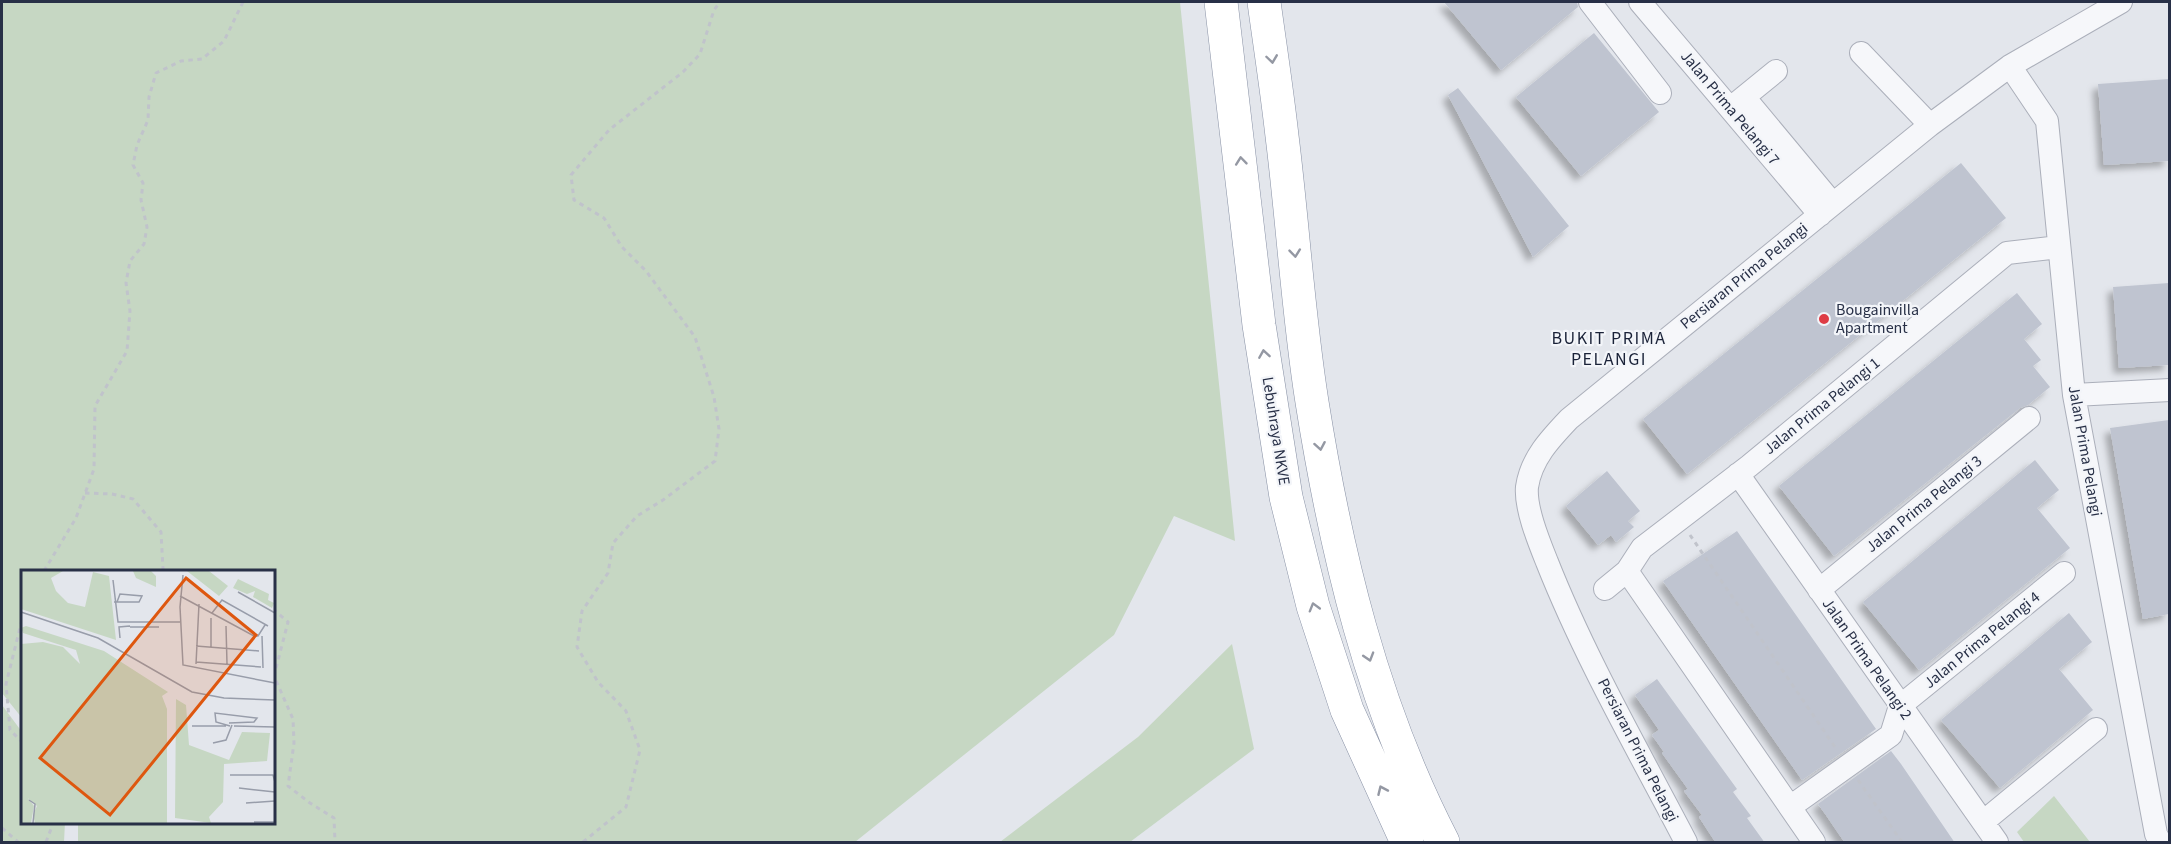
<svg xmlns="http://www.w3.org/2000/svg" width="2171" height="844" viewBox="0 0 2171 844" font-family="'Source Sans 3',sans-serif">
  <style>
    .green { fill: #c6d7c3 }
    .building { fill: #bfc4d0; filter: url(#shadow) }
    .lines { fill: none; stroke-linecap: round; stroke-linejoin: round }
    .minor-casing { stroke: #abafba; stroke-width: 24 }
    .highway-casing { stroke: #8891a5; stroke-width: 34 }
    .path { stroke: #c0c3cb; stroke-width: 3; stroke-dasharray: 4.5 4.5; stroke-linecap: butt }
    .minor { stroke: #f6f7fa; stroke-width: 22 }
    .highway { stroke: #fff; stroke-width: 33 }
    .oneway { stroke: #9498a3 }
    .poi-dot { fill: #de3c45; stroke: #f3f5f9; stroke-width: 2 }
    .labels { text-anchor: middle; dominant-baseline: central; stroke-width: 4.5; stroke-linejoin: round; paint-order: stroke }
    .street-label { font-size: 16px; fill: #283047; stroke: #f3f5f9 }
    .poi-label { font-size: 16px; fill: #283047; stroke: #f3f5f9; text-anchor: start }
    .neighbourhood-label { font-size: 18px; letter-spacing: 1.5px; fill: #1a2238; stroke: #f3f5f9 }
    .inset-road { fill: none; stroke: #989daa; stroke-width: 1.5 }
    .view { fill: #de570f; fill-opacity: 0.15; stroke: #de570f; stroke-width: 3 }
    .inset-edge { fill: none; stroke: #283047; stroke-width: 3 }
  </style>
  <defs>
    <filter id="shadow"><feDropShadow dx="-5.5" dy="5.5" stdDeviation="3" flood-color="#0004"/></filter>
  </defs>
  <rect width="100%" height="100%" fill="#e3e6ec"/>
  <path class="green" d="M 2,2 L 1180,2 L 1235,541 L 1174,516 L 1114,635 L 855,842 L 78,842 L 78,822 L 273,822 L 273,571 L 22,571 L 22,718 L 2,693 Z
    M 1232,644 L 1254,749 L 1130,842 L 1000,842 L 1138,737 Z
    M 2,705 L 22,732 L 22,822 L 65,822 L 64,842 L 2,842 Z
    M 2054,796 L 2090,842 L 2024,842 L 2017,832 Z"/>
  <path class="building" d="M 1444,2 L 1577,2 L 1578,7 L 1501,70 Z
    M 1594,33 L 1659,112 L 1581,176 L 1516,97 Z
    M 2169,79 L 2169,161 L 2104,165 L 2098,84 Z
    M 1458,88 L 1569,226 L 1533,257 L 1448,95 Z
    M 1961,163 L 2006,218 L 1687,474 L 1643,419 Z
    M 2169,283 L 2169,365 L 2119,368 L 2113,287 Z
    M 2017,293 L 2042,324 L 2024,339 L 2041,360 L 2033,366 L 2050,387 L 2028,405 L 2020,408 L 1834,556 L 1779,486 Z
    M 2169,420 L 2169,614 L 2143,619 L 2110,428 Z
    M 2035,460 L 2059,490 L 2037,508 L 2070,548 L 1919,670 L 1863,602 Z
    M 1607,471 L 1640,511 L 1628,521 L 1634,527 L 1616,542 L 1611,535 L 1598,545 L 1566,506 Z
    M 1737,531 L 1876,729 L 1802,780 L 1663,581 Z
    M 2069,613 L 2092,642 L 2059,669 L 2093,710 L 2000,788 L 1941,720 Z
    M 1657,679 L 1737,789 L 1733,792 L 1751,816 L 1747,818 L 1765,843 L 1716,843 L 1699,817 L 1702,815 L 1684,791 L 1688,789 L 1662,753 L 1664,752 L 1652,735 L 1659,730 L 1635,695 Z
    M 1891,751 L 1901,764 L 1955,843 L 1845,843 L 1826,815 L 1818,804 Z"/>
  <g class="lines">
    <g class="minor-casing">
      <path id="minor" d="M 1590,2 L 1660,93
        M 1640,2 L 1820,215
        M 1861,53 L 1930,125
        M 2010,66 L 2047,121 L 2074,395 L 2156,834 L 2160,842
        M 1744,97 L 1833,204
        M 1733,106 L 1776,71
        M 2074,395 L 2170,390
        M 1738,474 L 1997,842
        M 1627,571 L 1814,842
        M 1605,589 L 1627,571 L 1642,548 L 1749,466 L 2007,253 L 2059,247
        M 1819,590 L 2029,418
        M 1790,807 L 1891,735 L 1900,706 L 2064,573
        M 1983,822 L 2096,729
        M 1686,842 C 1638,750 1585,658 1547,562 C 1539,542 1525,508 1527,487 C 1531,459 1550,439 1569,419 L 1930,125 L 2010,66 L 2121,2"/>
    </g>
    <g class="highway-casing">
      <path id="highway" d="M 1221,2 L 1259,325 L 1286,497 L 1313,606 L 1347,710 L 1407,842
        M 1264,2 C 1270,46 1277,91 1282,136 C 1293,224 1298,314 1312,402 C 1336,553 1372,705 1443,842"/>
    </g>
    <path class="path" d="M 85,493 L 112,494 L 133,499 L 161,532 L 163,569 L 165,571
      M 1690,535 L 1837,750
      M 44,571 L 76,518 L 94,469 L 95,406 L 127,351 L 130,311 L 126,283 L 130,261 L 144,244 L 147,227 L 141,200 L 143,183 L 133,165 L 137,145 L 148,120 L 149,97 L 156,73 L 181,61 L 202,59 L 224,41 L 243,2
      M 273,609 L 288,622 L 274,676 L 293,719 L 294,743 L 288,786 L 310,803 L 334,818 L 335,842
      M 22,620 L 6,684 L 10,730 L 22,742
      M 1858,780 L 1902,842
      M 2,828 L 18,842
      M 46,842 L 51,829 L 51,822
      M 583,842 L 626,807 L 640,750 L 626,711 L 598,682 L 577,647 L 582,611 L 608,573 L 613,543 L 637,516 L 663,500 L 715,461 L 719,429 L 714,397 L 695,337 L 646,271 L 622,247 L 604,218 L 574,200 L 571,175 L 609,130 L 683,72 L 700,54 L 714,10 L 720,2"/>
    <use href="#minor" class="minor"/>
    <use href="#highway" class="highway"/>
  </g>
  <defs><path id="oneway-chevron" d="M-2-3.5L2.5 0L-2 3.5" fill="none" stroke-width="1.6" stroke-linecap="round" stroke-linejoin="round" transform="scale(1.5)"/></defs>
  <g class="oneway">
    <use href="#oneway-chevron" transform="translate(1272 59) rotate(82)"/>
    <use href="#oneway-chevron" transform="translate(1241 161) rotate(-96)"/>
    <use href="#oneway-chevron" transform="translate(1295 253) rotate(84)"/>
    <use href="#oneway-chevron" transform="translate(1264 354) rotate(-99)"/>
    <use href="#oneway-chevron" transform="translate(1320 446) rotate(80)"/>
    <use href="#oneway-chevron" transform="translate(1314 607) rotate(-106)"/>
    <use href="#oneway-chevron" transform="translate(1369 657) rotate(73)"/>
    <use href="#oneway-chevron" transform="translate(1382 790) rotate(-114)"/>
  </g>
  <circle class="poi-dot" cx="1824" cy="319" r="6"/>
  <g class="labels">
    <g class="street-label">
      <text transform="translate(1730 108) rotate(50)">Jalan Prima Pelangi 7</text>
      <text transform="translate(1744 276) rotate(-39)">Persiaran Prima Pelangi</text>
      <text transform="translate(1822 406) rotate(-39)">Jalan Prima Pelangi 1</text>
      <text transform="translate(1276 431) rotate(81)">Lebuhraya NKVE</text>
      <text transform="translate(2085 451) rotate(80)">Jalan Prima Pelangi</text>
      <text transform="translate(1924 504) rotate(-39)">Jalan Prima Pelangi 3</text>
      <text transform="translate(1982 640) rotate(-39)">Jalan Prima Pelangi 4</text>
      <text transform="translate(1867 659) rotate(55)">Jalan Prima Pelangi 2</text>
      <text transform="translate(1638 750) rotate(63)">Persiaran Prima Pelangi</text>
    </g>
    <g class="poi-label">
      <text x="1836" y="310">Bougainvilla<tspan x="1836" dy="18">Apartment</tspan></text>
    </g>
    <g class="neighbourhood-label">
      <text x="1609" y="338">BUKIT PRIMA<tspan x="1609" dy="21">PELANGI</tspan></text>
    </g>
  </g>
  <g transform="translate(21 570)">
    <rect width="254" height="254" fill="#e3e6ec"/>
    <path d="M 0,1 L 42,1 L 30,8 L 35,21 L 47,33 L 64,37 L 72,2 L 88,6 L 95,70 L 0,39 ZM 112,1 L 130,1 L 135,6 L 135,17 L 115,8 ZM 166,1 L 188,1 L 207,16 L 198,26 ZM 217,9 L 248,24 L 247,30 L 253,33 L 251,38 L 232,27 L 234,21 L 226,24 L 212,18 ZM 5,56 L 83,81 L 147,122 L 141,126 L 146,139 L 146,253 L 14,253 L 12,245 L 16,236 L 7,228 L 13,236 L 10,253 L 0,253 L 0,74 L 22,72 L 42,77 L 59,94 L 55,80 L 2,63 L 0,58 ZM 155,129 L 165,135 L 168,175 L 208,190 L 221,162 L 249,163 L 246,191 L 203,194 L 202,232 L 188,247 L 190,253 L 154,248 Z" fill="#c6d7c3"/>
    <path class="inset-road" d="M 162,5 L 159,37 L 162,95 L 254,113M 92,10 L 97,52 L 159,52M 217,22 L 254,43M 159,26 L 233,66 L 237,66 L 244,55M 93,32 L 118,32 L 121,26 L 99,24 L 96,32M 0,42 L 77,68 L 171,122 L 203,128 L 254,130M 191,43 L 201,30 L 247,56M 190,48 L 190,77M 205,56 L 206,94M 109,57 L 138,57M 241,66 L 242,98M 99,68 L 98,57 L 109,56M 175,76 L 238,81M 175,92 L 240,97M 175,94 L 178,34M 208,153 L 233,152 L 236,148 L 194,143 L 195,152 L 209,156M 171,156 L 205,156M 213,156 L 254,157M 192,173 L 205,170 L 211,155M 209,205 L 252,205 L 254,212M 218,218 L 254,222M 8,230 L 14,234 L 12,253M 225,233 L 254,231M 233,252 L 254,252"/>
    <path class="view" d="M 165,8 L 235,65 L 89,245 L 19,188 Z"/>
    <rect width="254" height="254" class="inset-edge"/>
  </g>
  <rect width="2171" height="844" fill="none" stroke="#283047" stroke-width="6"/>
</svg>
